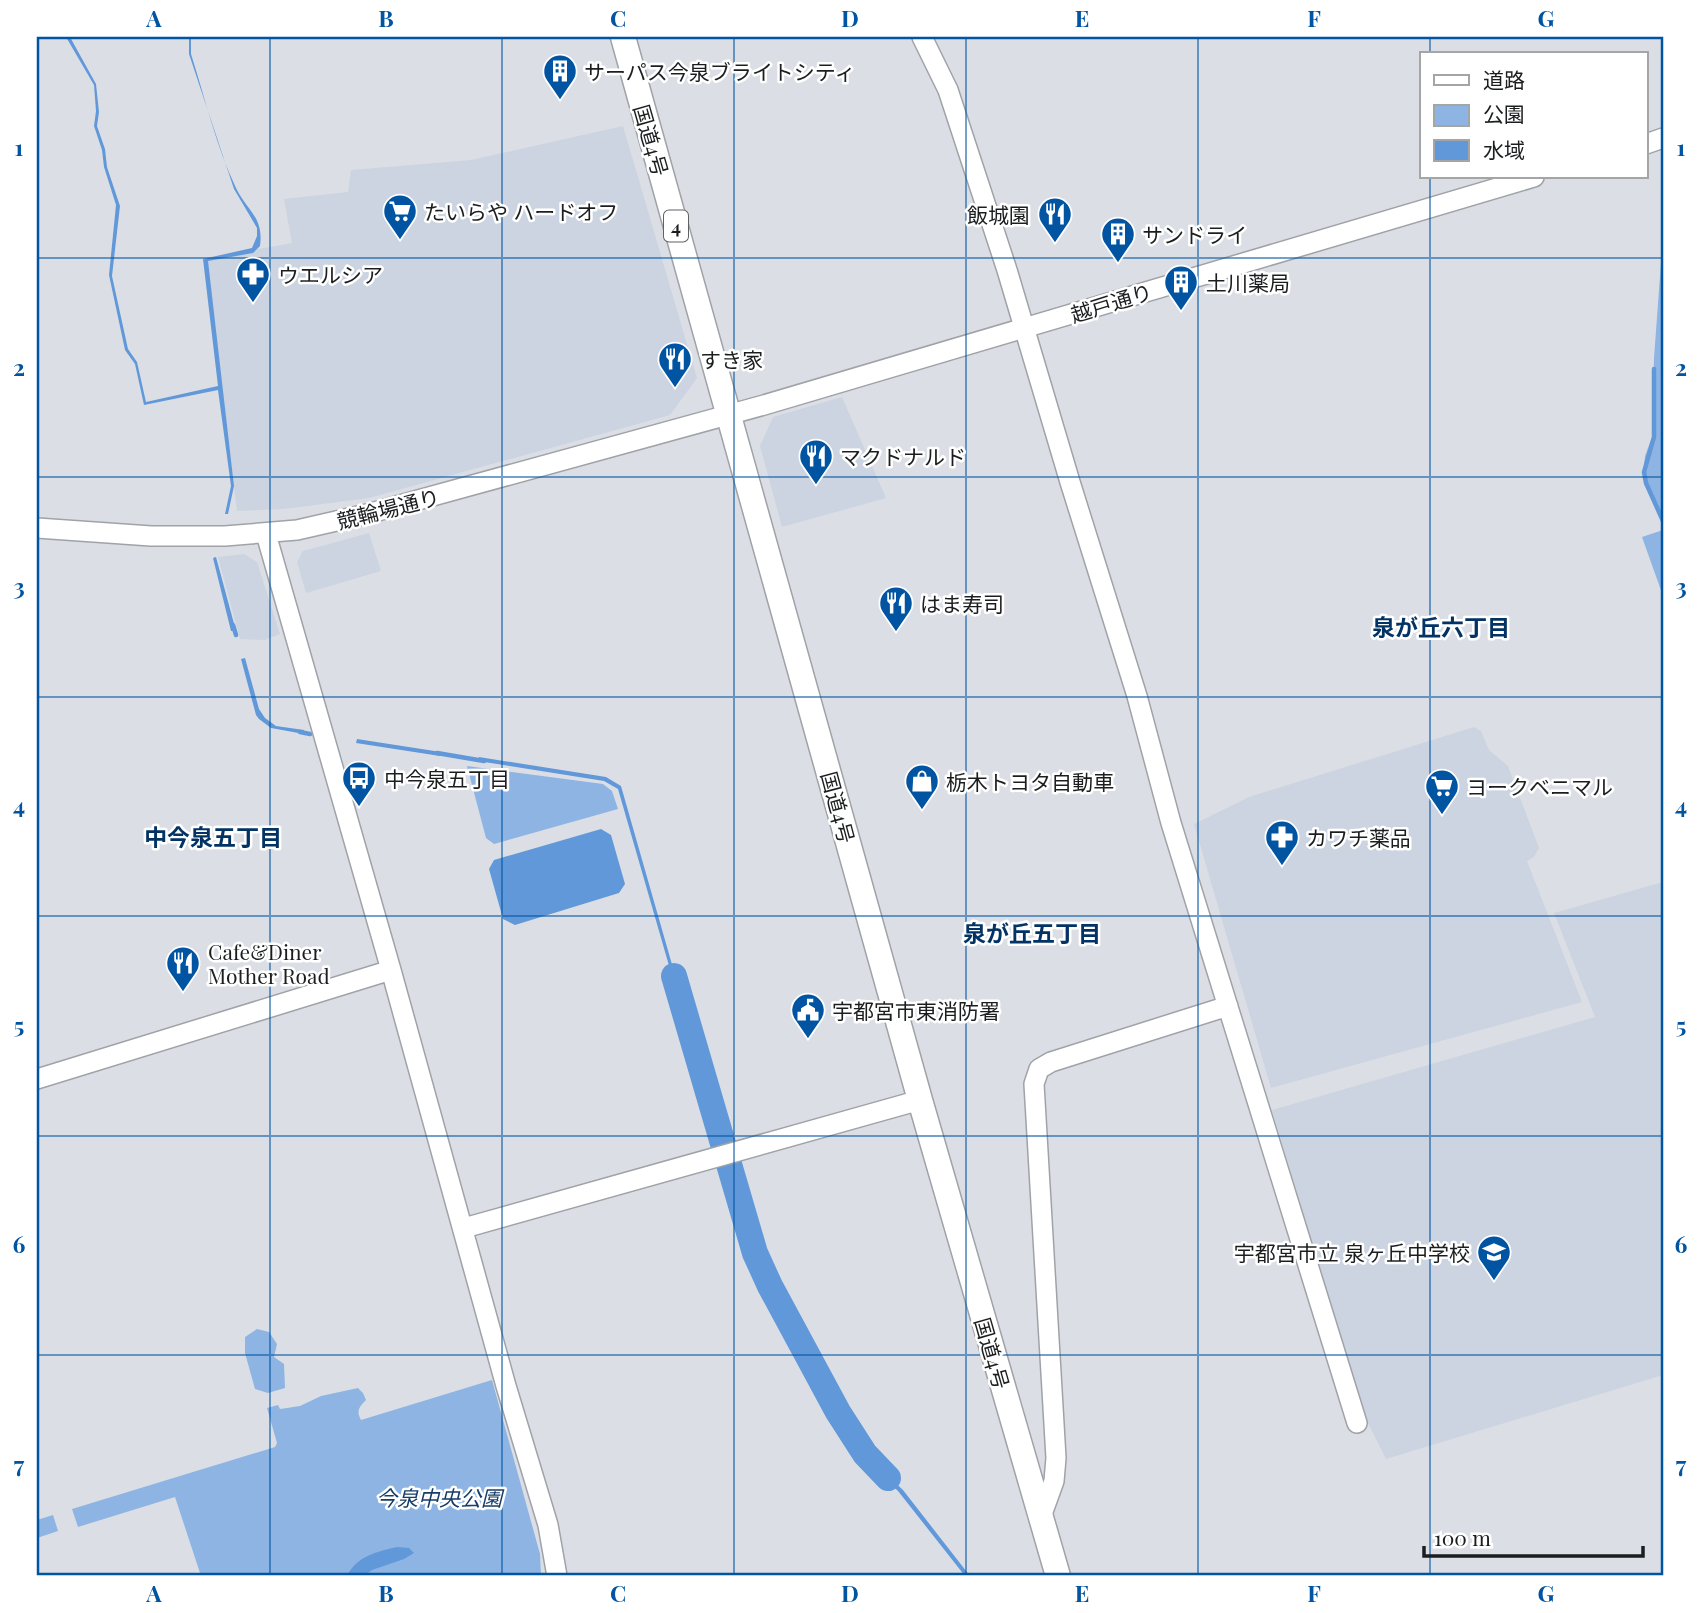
<svg xmlns="http://www.w3.org/2000/svg" width="1700" height="1613" viewBox="0 0 1700 1613" font-family="'Playfair Display','Noto Sans JP',serif">
  <style>
    .built { fill: #cbd4e0 }
    .green { fill: #8db4e3 }
    .water { fill: #6198d9 }
    .lines { fill: none; stroke-linecap: round; stroke-linejoin: round }
    .stream { stroke: #6198d9; stroke-width: 4.5 }
    .river { stroke: #6198d9; stroke-width: 26 }
    .tertiary-casing { stroke: #9fa3a8; stroke-width: 22 }
    .trunk-casing { stroke: #9fa3a8; stroke-width: 27 }
    .tertiary { stroke: #fff; stroke-width: 19 }
    .trunk { stroke: #fff; stroke-width: 24 }
    .grid { fill: none; stroke: #0054a2; stroke-width: 2; stroke-opacity: 0.55 }
    .labels { text-anchor: middle; dominant-baseline: central; stroke-width: 5; stroke-linejoin: round; paint-order: stroke }
    .shield { fill: #fff; stroke: #5f6162; stroke-width: 2 }
    .shield-label { font-size: 19px; font-weight: bold; fill: #1b1d1e }
    .poi-label { font-size: 21px; fill: #1b1d1e; stroke: #fff; text-anchor: start }
    .street-label { font-size: 21px; fill: #1b1d1e; stroke: #fff }
    .park-label { font-size: 21px; font-style: italic; fill: #163c67; stroke: #fff }
    .neighbourhood-label { font-size: 23px; font-weight: bold; fill: #023364; stroke: #fff }
    .neatline { fill: none; stroke: #0054a2; stroke-width: 2.5 }
    .grid-label { font-size: 23px; text-anchor: middle; font-weight: bold; fill: #0054a2 }
  </style>
  <rect width="100%" height="100%" fill="#dbdfe5"/>
  <path class="built" d="M 623,126 L 697,378 L 670,415 L 369,498 L 284,509 L 237,511 L 206,258 L 292,243 L 284,199 L 348,192 L 351,170 L 471,160 Z
    M 842,397 L 886,498 L 782,527 L 760,446 L 773,417 Z
    M 369,533 L 381,571 L 306,593 L 297,562 L 303,551 Z
    M 244,554 L 257,562 L 280,634 L 265,640 L 240,639 L 218,557 Z
    M 1474,727 L 1481,731 L 1489,750 L 1508,766 L 1539,848 L 1534,857 L 1527,861 L 1582,1002 L 1271,1088 L 1194,824 L 1249,797 Z
    M 1663,882 L 1663,1375 L 1386,1459 L 1365,1417 L 1272,1110 L 1595,1017 L 1554,913 Z"/>
  <path class="green" d="M 1663,235 L 1663,519 L 1662,520 L 1646,488 L 1643,476 L 1645,456 L 1652,437 L 1654,358 Z
    M 1663,530 L 1663,596 L 1642,537 Z
    M 467,766 L 603,784 L 612,791 L 618,809 L 494,844 L 486,838 Z
    M 257,1329 L 269,1332 L 277,1344 L 274,1357 L 284,1364 L 285,1388 L 268,1393 L 255,1389 L 245,1353 L 245,1337 Z
    M 492,1380 L 540,1554 L 541,1576 L 201,1576 L 175,1497 L 78,1527 L 72,1509 L 275,1447 L 277,1443 L 267,1408 L 278,1405 L 280,1409 L 300,1406 L 321,1396 L 358,1388 L 363,1393 L 366,1400 C 359,1407 356,1411 361,1420 Z
    M 53,1515 L 58,1531 L 37,1538 L 37,1520 Z"/>
  <path class="water" d="M 66,37 L 70,37 L 96,84 L 99,112 L 97,126 L 105,149 L 107,167 L 120,206 L 112,276 L 128,349 L 137,362 L 146,402 L 218,386 L 203,259 L 252,248 L 257,236 L 257,228 L 234,189 L 189,54 L 189,37 L 191,37 L 191,54 C 205,98 216,146 236,188 C 247,211 264,217 260,246 L 253,253 L 208,261 L 234,486 L 228,514 L 225,514 L 231,486 L 218,390 L 144,405 L 135,364 L 125,350 L 109,275 L 116,205 L 104,167 L 102,150 L 94,126 L 96,111 L 94,85 Z
    M 216,557 L 236,631 L 231,631 L 213,558 Z
    M 245,658 L 259,709 L 265,718 L 276,726 L 304,730 L 304,734 L 271,728 L 259,719 L 256,715 L 241,659 Z
    M 357,739 L 441,752 L 440,756 L 356,743 Z
    M 479,757 L 606,777 L 621,786 L 675,975 L 672,976 L 618,789 L 604,781 L 478,761 Z
    M 601,829 L 611,835 L 625,884 L 619,893 L 515,925 L 503,919 L 489,869 L 494,860 Z
    M 687,1015 L 717,1124 L 713,1125 L 683,1016 Z
    M 736,1178 L 758,1255 L 824,1381 L 821,1383 L 755,1255 L 732,1179 Z
    M 838,1408 L 863,1452 L 903,1490 L 970,1576 L 965,1576 L 898,1491 L 859,1454 L 835,1409 Z
    M 397,1547 L 409,1548 L 414,1553 L 404,1559 L 372,1570 L 364,1576 L 347,1576 C 357,1556 376,1552 397,1547 Z"/>
  <g class="lines">
    <path class="stream" d="M 1654,369 L 1654,437 L 1644,472 L 1646,483 L 1663,521
      M 233,625 L 236,635
      M 300,732 L 310,734
      M 437,753 L 484,761"/>
    <path class="river" d="M 674,976 L 755,1253 L 770,1286 L 838,1412 L 865,1454 L 888,1478"/>
    <g class="tertiary-casing">
      <path id="tertiary" d="M 922,37 L 948,90 L 1007,270 L 1070,482 L 1137,696 L 1171,823 L 1357,1423
        M 1646,144 L 1663,138
        M 37,528 L 151,536 L 225,536 L 297,530 L 367,514 L 764,405 L 1534,177
        M 266,534 L 391,970 L 506,1386 L 548,1525 L 557,1576
        M 37,1079 L 391,970
        M 464,1228 L 920,1100
        M 1041,1517 L 1054,1481 L 1056,1458 L 1034,1084 L 1039,1069 L 1051,1062 L 1228,1006"/>
    </g>
    <g class="trunk-casing">
      <path id="trunk" d="M 623,37 L 920,1100 L 1058,1576"/>
    </g>
    <use href="#tertiary" class="tertiary"/>
    <use href="#trunk" class="trunk"/>
  </g>
  <path class="grid" d="M 270,37 L 270,1576M 502,37 L 502,1576M 734,37 L 734,1576M 966,37 L 966,1576M 1198,37 L 1198,1576M 1430,37 L 1430,54M 1430,177 L 1430,1576M 37,258 L 1663,258M 37,477 L 1663,477M 37,697 L 1663,697M 37,916 L 1663,916M 37,1136 L 1663,1136M 37,1355 L 1663,1355"/>
  <defs>
    <g id="building-pin" transform="scale(1.75)"><path d="M0 17L-7.5 6A9.5 9.5 0 1 1 7.5 6Z" fill="#0054a2" stroke="#fff"/><path d="M-4-6H4V6H1V3H-1V6H-4ZM-2.5-4.3h1.7v1.8h-1.7ZM.8-4.3h1.7v1.8H.8ZM-2.5-1h1.7V.8h-1.7ZM.8-1h1.7V.8H.8Z" fill="#fff"/></g>
    <g id="supermarket-pin" transform="scale(1.75)"><path d="M0 17L-7.5 6A9.5 9.5 0 1 1 7.5 6Z" fill="#0054a2" stroke="#fff"/><path d="M-6-5.5h2.5l.6 2H6L4.5 2H-2.5L-4.4-4H-6ZM-1.5 3.2a1.3 1.3 0 1 0 .1 0ZM3 3.2a1.3 1.3 0 1 0 .1 0Z" fill="#fff"/></g>
    <g id="restaurant-pin" transform="scale(1.75)"><path d="M0 17L-7.5 6A9.5 9.5 0 1 1 7.5 6Z" fill="#0054a2" stroke="#fff"/><path d="M-5-6h1v4h1v-4h1v4h1v-4h1v5L-1.5 .5V6h-2V.5L-5-1ZM5-6V6H3V1.5H1.5Q1.5-4 5-6Z" fill="#fff"/></g>
    <g id="pharmacy-pin" transform="scale(1.75)"><path d="M0 17L-7.5 6A9.5 9.5 0 1 1 7.5 6Z" fill="#0054a2" stroke="#fff"/><path d="M-2-6h4v4h4v4h-4v4h-4v-4h-4v-4h4Z" fill="#fff"/></g>
    <g id="bus-pin" transform="scale(1.75)"><path d="M0 17L-7.5 6A9.5 9.5 0 1 1 7.5 6Z" fill="#0054a2" stroke="#fff"/><path d="M-5-6H5V4H4V6H2V4H-2V6H-4V4H-5ZM-3.5-4V0h7V-4ZM-3.5 1.2v1.5H-2V1.2ZM2 1.2v1.5H3.5V1.2Z" fill="#fff"/></g>
    <g id="shop-pin" transform="scale(1.75)"><path d="M0 17L-7.5 6A9.5 9.5 0 1 1 7.5 6Z" fill="#0054a2" stroke="#fff"/><path d="M-5-2.5h2.3a2.7 3.5 0 0 1 5.4 0H5L5.5 6h-11ZM-1.5-2.5h3a1.5 2.3 0 0 0-3 0Z" fill="#fff"/></g>
    <g id="civic-pin" transform="scale(1.75)"><path d="M0 17L-7.5 6A9.5 9.5 0 1 1 7.5 6Z" fill="#0054a2" stroke="#fff"/><path d="M-.6-6.5H3V-4.5H.6V-3L4-1V1h2V6H-6V1h2V-1L-.6-3ZM-1.2 2.5V6h2.4V2.5Z" fill="#fff"/></g>
    <g id="school-pin" transform="scale(1.75)"><path d="M0 17L-7.5 6A9.5 9.5 0 1 1 7.5 6Z" fill="#0054a2" stroke="#fff"/><path d="M0-5L7-2L0 1L-7-2ZM-4 1L0 2.5L4 1V4Q0 6-4 4Z" fill="#fff"/></g>
  </defs>
  <g fill-rule="evenodd">
    <use href="#building-pin" x="560" y="71"/>
    <use href="#supermarket-pin" x="400" y="211"/>
    <use href="#restaurant-pin" x="1055" y="214"/>
    <use href="#building-pin" x="1118" y="234"/>
    <use href="#pharmacy-pin" x="253" y="274"/>
    <use href="#building-pin" x="1181" y="282"/>
    <use href="#restaurant-pin" x="675" y="359"/>
    <use href="#restaurant-pin" x="816" y="456"/>
    <use href="#restaurant-pin" x="896" y="603"/>
    <use href="#bus-pin" x="359" y="778"/>
    <use href="#shop-pin" x="922" y="781"/>
    <use href="#supermarket-pin" x="1442" y="786"/>
    <use href="#pharmacy-pin" x="1282" y="837"/>
    <use href="#restaurant-pin" x="183" y="963"/>
    <use href="#civic-pin" x="808" y="1010"/>
    <use href="#school-pin" x="1494" y="1252"/>
  </g>
  <g class="labels">
    <rect class="shield" x="664" y="210.5" width="24" height="31" rx="5"/>
    <g class="shield-label">
      <text x="676" y="226">4</text>
    </g>
    <g class="poi-label">
      <text x="584" y="71">サーパス今泉ブライトシティ</text>
      <text x="424" y="211">たいらや ハードオフ</text>
      <text x="1030" y="214" text-anchor="end">飯城園</text>
      <text x="1142" y="234">サンドライ</text>
      <text x="278" y="274">ウエルシア</text>
      <text x="1206" y="282">土川薬局</text>
      <text x="700" y="359">すき家</text>
      <text x="840" y="456">マクドナルド</text>
      <text x="920" y="603">はま寿司</text>
      <text x="384" y="778">中今泉五丁目</text>
      <text x="946" y="781">栃木トヨタ自動車</text>
      <text x="1466" y="786">ヨークベニマル</text>
      <text x="1306" y="837">カワチ薬品</text>
      <text x="208" y="951">Cafe&amp;Diner<tspan x="208" dy="24">Mother Road</tspan></text>
      <text x="832" y="1010">宇都宮市東消防署</text>
      <text x="1470" y="1252" text-anchor="end">宇都宮市立 泉ヶ丘中学校</text>
    </g>
    <g class="street-label">
      <text transform="translate(652 140) rotate(74)">国道4号</text>
      <text transform="translate(1111 302) rotate(-17)">越戸通り</text>
      <text transform="translate(388 508) rotate(-14)">競輪場通り</text>
      <text transform="translate(839 807) rotate(75)">国道4号</text>
      <text transform="translate(993 1353) rotate(74)">国道4号</text>
    </g>
    <g class="park-label">
      <text x="439" y="1497">今泉中央公園</text>
    </g>
    <g class="neighbourhood-label">
      <text x="1441" y="626">泉が丘六丁目</text>
      <text x="213" y="836">中今泉五丁目</text>
      <text x="1032" y="932">泉が丘五丁目</text>
    </g>
  </g>
  <rect width="1700" height="1613" fill="none" stroke="#ffffff" stroke-width="77"/>
  <rect x="1420" y="52" width="228" height="126" fill="#ffffff" stroke="#a4a5a5" stroke-width="2"/>
  <rect x="1434" y="75" width="35" height="10" fill="#ffffff" stroke="#a4a5a5" stroke-width="2"/>
  <text x="1483" y="88" font-size="21" fill="#1b1d1e">道路</text>
  <rect x="1434" y="105" width="35" height="21" fill="#8db4e3" stroke="#a4a5a5" stroke-width="2"/>
  <text x="1483" y="122" font-size="21" fill="#1b1d1e">公園</text>
  <rect x="1434" y="140" width="35" height="21" fill="#6198d9" stroke="#a4a5a5" stroke-width="2"/>
  <text x="1483" y="158" font-size="21" fill="#1b1d1e">水域</text>
  <path d="M1424 1546v10h219v-10" fill="none" stroke="#1b1d1e" stroke-width="3.5"/>
  <text x="1434" y="1546" font-size="21" fill="#1b1d1e" stroke="#ffffff" stroke-width="5" paint-order="stroke">100 m</text>
  <rect x="38" y="38" width="1624" height="1536" class="neatline"/>
  <g class="grid-label">
    <text x="154" y="27">A</text>
    <text x="386" y="27">B</text>
    <text x="618" y="27">C</text>
    <text x="850" y="27">D</text>
    <text x="1082" y="27">E</text>
    <text x="1314" y="27">F</text>
    <text x="1546" y="27">G</text>
    <text x="19" y="156">1</text>
    <text x="1681" y="156">1</text>
    <text x="19" y="376">2</text>
    <text x="1681" y="376">2</text>
    <text x="19" y="595">3</text>
    <text x="1681" y="595">3</text>
    <text x="19" y="814">4</text>
    <text x="1681" y="814">4</text>
    <text x="19" y="1034">5</text>
    <text x="1681" y="1034">5</text>
    <text x="19" y="1253">6</text>
    <text x="1681" y="1253">6</text>
    <text x="19" y="1473">7</text>
    <text x="1681" y="1473">7</text>
    <text x="154" y="1602">A</text>
    <text x="386" y="1602">B</text>
    <text x="618" y="1602">C</text>
    <text x="850" y="1602">D</text>
    <text x="1082" y="1602">E</text>
    <text x="1314" y="1602">F</text>
    <text x="1546" y="1602">G</text>
  </g>
</svg>
